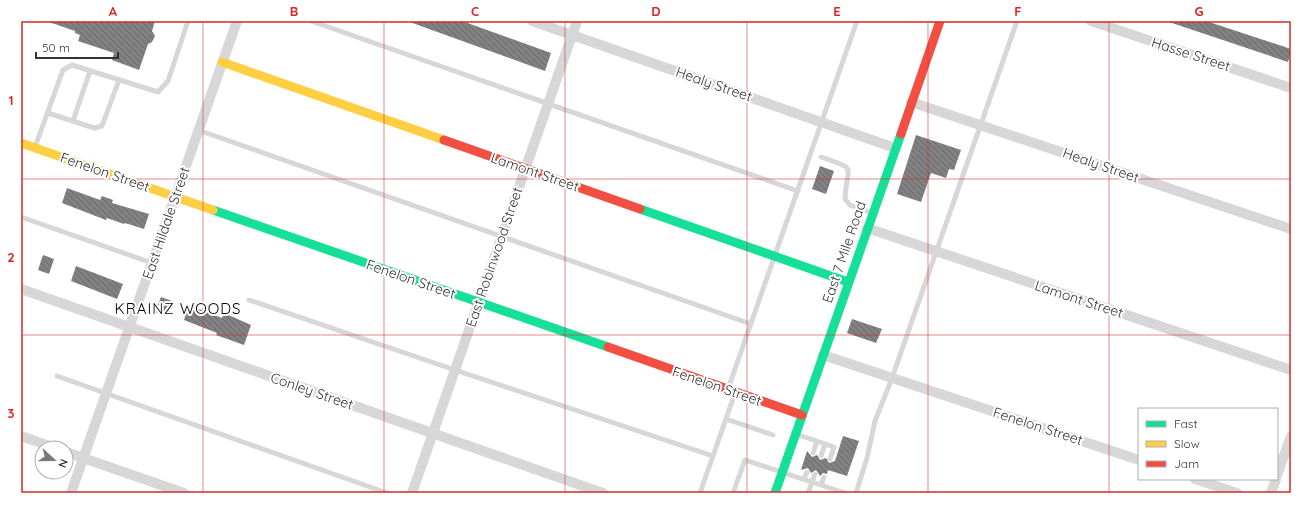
<svg xmlns="http://www.w3.org/2000/svg" width="1312" height="514" viewBox="0 0 1312 514" font-family="Quicksand,sans-serif">
  <style>
    .building { fill: url(#building-back-hatch) }
    .lines { fill: none; stroke-linecap: round; stroke-linejoin: round }
    .lane { stroke: #d7d7d7; stroke-width: 5 }
    .street { stroke: #d7d7d7; stroke-width: 10 }
    .fast { stroke: #16e098; stroke-width: 9 }
    .slow { stroke: #ffcf43; stroke-width: 9 }
    .jam { stroke: #f24e42; stroke-width: 9 }
    .grid { fill: none; stroke: #d62828; stroke-width: 1; stroke-opacity: 0.55 }
    .labels { text-anchor: middle; dominant-baseline: central; stroke-width: 4; stroke-linejoin: round; paint-order: stroke }
    .street-label { font-size: 14px; fill: #333; stroke: #fff }
    .neighbourhood-label { font-size: 15px; letter-spacing: 1px; fill: #000; stroke: #fff }
    .neatline { fill: none; stroke: #d62828; stroke-width: 1.5 }
    .grid-label { font-size: 13px; text-anchor: middle; font-weight: bold; fill: #d62828 }
  </style>
  <defs>
    <pattern id="building-back-hatch" width="6" height="6" patternUnits="userSpaceOnUse"><rect width="6" height="6" fill="#818181"/><path d="M-1 5l2 2M0 0l6 6M5-1l2 2" fill="none" stroke="#6a6a6a"/></pattern>
  </defs>
  <rect width="100%" height="100%" fill="#fff"/>
  <path class="building" d="M 50,21 L 155,21 L 152,31 L 155,36 L 152,42 L 148,44 L 139,70 L 112,60 L 114,53 L 78,41 L 80,35 L 75,33 L 75,31 L 49,22 Z
    M 407,21 L 462,21 L 551,53 L 545,71 Z
    M 1169,21 L 1206,21 L 1291,49 L 1291,52 L 1288,62 L 1169,22 Z
    M 916,135 L 961,150 L 954,170 L 949,169 L 946,178 L 931,173 L 921,202 L 897,194 Z
    M 820,166 L 834,171 L 826,194 L 812,189 Z
    M 67,188 L 100,200 L 102,196 L 113,200 L 112,203 L 149,214 L 144,229 L 125,223 L 124,224 L 107,218 L 106,220 L 62,203 Z
    M 43,255 L 54,259 L 49,274 L 38,270 Z
    M 76,266 L 123,284 L 117,299 L 71,281 Z
    M 161,297 L 172,301 L 167,316 L 155,312 Z
    M 189,305 L 222,318 L 224,313 L 251,325 L 244,345 L 216,335 L 217,333 L 184,320 Z
    M 852,319 L 882,329 L 876,343 L 847,333 Z
    M 843,436 L 859,441 L 847,476 L 828,470 L 827,474 L 823,473 L 820,476 L 816,470 L 811,473 L 808,468 L 801,470 L 807,451 L 812,457 L 817,455 L 820,460 L 826,458 L 829,463 L 835,461 Z"/>
  <g class="lines">
    <path class="lane" d="M 311,21 L 798,191
      M 48,113 L 88,126 L 95,128 L 102,126 L 119,80
      M 73,121 L 90,71
      M 198,130 L 751,324
      M 35,147 L 63,70 L 72,65 L 158,92 L 168,81 L 188,21
      M 821,157 C 860,170 846,165 845,199 L 850,205 L 871,213
      M 21,217 L 152,263
      M 249,300 L 455,370 L 713,456
      M 57,376 L 387,493
      M 728,389 L 857,21
      M 726,419 L 773,435
      M 796,434 L 834,447 L 830,459
      M 813,453 L 817,441
      M 821,456 L 825,444
      M 804,479 L 807,472
      M 821,485 L 824,477
      M 700,493 L 735,393
      M 733,493 L 745,460 L 845,493
      M 808,493 L 815,474
      M 856,493 L 867,458 L 875,421 L 892,378 L 1017,21"/>
    <path class="street" d="M 532,21 L 895,148
      M 1091,21 L 1291,88
      M 911,102 L 1291,229
      M 867,228 L 1291,370
      M 21,289 L 603,493
      M 823,355 L 1139,460
      M 21,436 L 55,448
      M 66,452 L 184,493
      M 1277,475 L 1291,436
      M 1195,479 L 1237,493
      M 71,493 L 237,21
      M 412,493 L 577,21
      M 1271,493 L 1276,479"/>
    <path class="fast" d="M 640,209 L 848,282
      M 213,210 L 608,347
      M 775,493 L 901,134"/>
    <path class="slow" d="M 222,62 L 444,140
      M 21,143 L 213,210"/>
    <path class="jam" d="M 901,134 L 940,21
      M 444,140 L 640,209
      M 608,347 L 802,415"/>
  </g>
  <path class="grid" d="M 203,21 L 203,493M 384,21 L 384,493M 565,21 L 565,493M 747,21 L 747,493M 928,21 L 928,493M 1109,21 L 1109,493M 21,179 L 1291,179M 21,335 L 1291,335"/>
  <g class="labels">
    <g class="street-label">
      <text transform="translate(1191 54) rotate(18)">Hasse Street</text>
      <text transform="translate(714 84) rotate(19)">Healy Street</text>
      <text transform="translate(1101 165) rotate(19)">Healy Street</text>
      <text transform="translate(105 172) rotate(19)">Fenelon Street</text>
      <text transform="translate(535 172) rotate(19)">Lamont Street</text>
      <text transform="translate(166 223) rotate(-71)">East Hildale Street</text>
      <text transform="translate(844 252) rotate(-71)">East 7 Mile Road</text>
      <text transform="translate(494 257) rotate(-71)">East Robinwood Street</text>
      <text transform="translate(411 279) rotate(19)">Fenelon Street</text>
      <text transform="translate(1079 299) rotate(18)">Lamont Street</text>
      <text transform="translate(717 386) rotate(19)">Fenelon Street</text>
      <text transform="translate(312 391) rotate(19)">Conley Street</text>
      <text transform="translate(1038 426) rotate(18)">Fenelon Street</text>
    </g>
    <g class="neighbourhood-label">
      <text x="178" y="308">KRAINZ WOODS</text>
    </g>
  </g>
  <rect width="1312" height="514" fill="none" stroke="#ffffff" stroke-width="44"/>
  <rect x="1138" y="408" width="140" height="72" fill="#ffffff" stroke="#adadad"/>
  <rect x="1146" y="421" width="20" height="6" fill="#16e098" stroke="#adadad"/>
  <text x="1174" y="428" font-size="12" fill="#333333">Fast</text>
  <rect x="1146" y="441" width="20" height="6" fill="#ffcf43" stroke="#adadad"/>
  <text x="1174" y="448" font-size="12" fill="#333333">Slow</text>
  <rect x="1146" y="461" width="20" height="6" fill="#f24e42" stroke="#adadad"/>
  <text x="1174" y="468" font-size="12" fill="#333333">Jam</text>
  <g transform="translate(54 460) rotate(111)"><circle r="19" fill="#ffffff" stroke="#adadad"/>
  <path d="M0-3L7 15L0 10L-7 15Z" fill="#7a7a7a"/>
  <text y="-6" font-size="11" font-weight="bold" text-anchor="middle" fill="#333333">N</text>
  </g>
  <path d="M36 52v6h82v-6" fill="none" stroke="#333333" stroke-width="2"/>
  <text x="42" y="52" font-size="12" fill="#333333" stroke="#ffffff" stroke-width="3" paint-order="stroke">50 m</text>
  <rect x="22" y="22" width="1268" height="470" class="neatline"/>
  <g class="grid-label">
    <text x="113" y="16">A</text>
    <text x="294" y="16">B</text>
    <text x="475" y="16">C</text>
    <text x="656" y="16">D</text>
    <text x="837" y="16">E</text>
    <text x="1018" y="16">F</text>
    <text x="1199" y="16">G</text>
    <text x="11" y="105">1</text>
    <text x="11" y="262">2</text>
    <text x="11" y="418">3</text>
  </g>
</svg>
